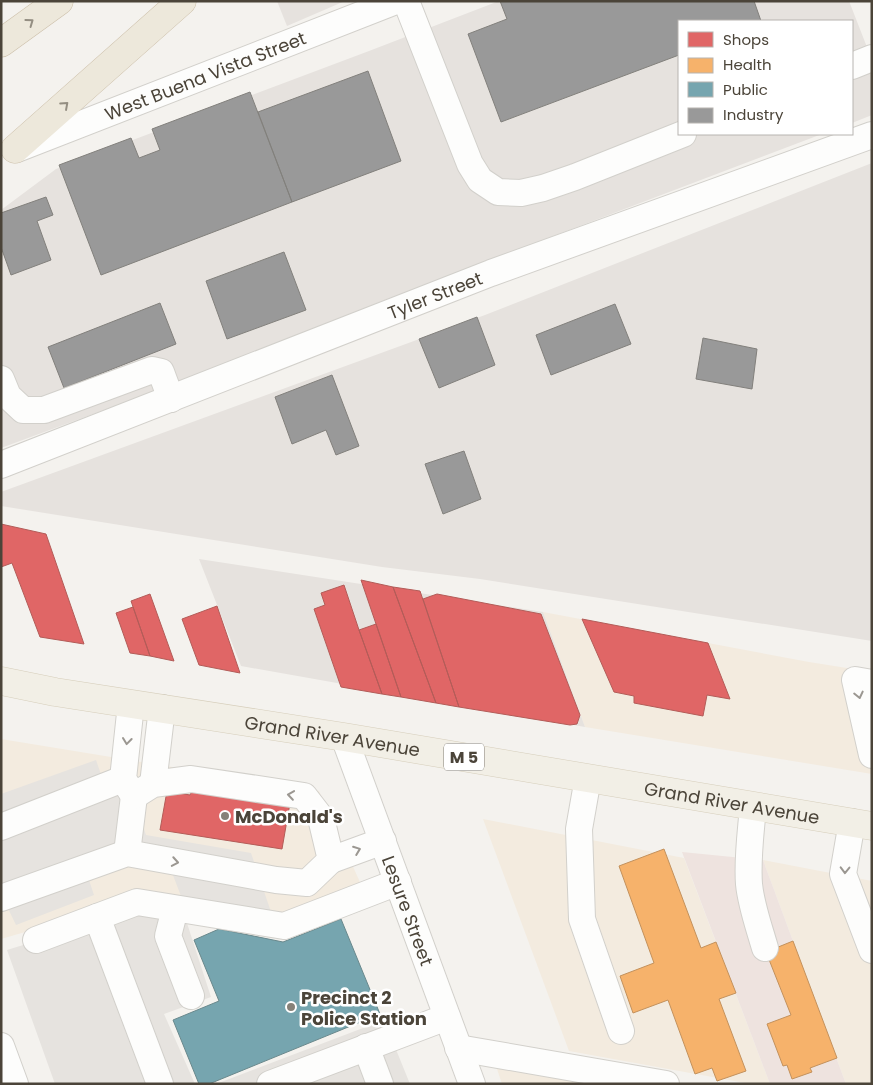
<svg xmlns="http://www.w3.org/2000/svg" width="873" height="1085" viewBox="0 0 873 1085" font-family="Poppins,sans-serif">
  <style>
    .commercial { fill: #f3ebdf }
    .industrial { fill: #e6e2de }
    .medical { fill: #eee3df }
    .parking { fill: #e6e3df }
    .shops { fill: #e06666; stroke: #b35c58 }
    .health { fill: #f6b26b; stroke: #c3915c }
    .public { fill: #76a5af; stroke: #69888c }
    .industry { fill: #999; stroke: #82807c }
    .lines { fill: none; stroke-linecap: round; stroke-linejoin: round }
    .minor-casing { stroke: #d2d0cb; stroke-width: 28 }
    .major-casing { stroke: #d6cebb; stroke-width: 29 }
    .highway-casing { stroke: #ccbfa9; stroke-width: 29 }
    .minor { stroke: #fdfdfc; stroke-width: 26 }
    .major { stroke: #f2efe6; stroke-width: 28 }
    .highway { stroke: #ede8db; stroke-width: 28 }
    .oneway { stroke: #948e82 }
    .oneway2 { stroke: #9b9791 }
    .poi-dot { fill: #868178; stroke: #fff; stroke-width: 2 }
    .labels { text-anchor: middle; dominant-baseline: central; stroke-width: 5; stroke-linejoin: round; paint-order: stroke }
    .shield { fill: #fff; stroke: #817c74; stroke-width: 1 }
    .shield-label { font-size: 16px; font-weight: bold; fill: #4b4439 }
    .street-label { font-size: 18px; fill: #4b4439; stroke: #fff }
    .poi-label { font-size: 18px; font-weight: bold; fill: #4b4439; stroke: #fff; text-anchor: start }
  </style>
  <rect width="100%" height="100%" fill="#f4f2ee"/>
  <path class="commercial" d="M 543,612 L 809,662 L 872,672 L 872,774 L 585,727 Z
    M 1,739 L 319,791 L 368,900 L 279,934 L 139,899 L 1,939 Z
    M 483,819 L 684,858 L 770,1084 L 751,1084 L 569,1051 Z
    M 763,860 L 872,881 L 872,1084 L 846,1084 Z
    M 496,1066 L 604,1084 L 502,1084 Z"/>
  <path class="industrial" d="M 277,1 L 345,1 L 287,26 Z
    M 499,1 L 849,1 L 872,60 L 872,115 L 852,123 L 852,21 L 679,21 L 679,134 L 822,134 L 390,298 L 196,376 L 1,448 L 1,210 L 56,169 L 369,51 Z
    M 872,163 L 872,641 L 480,579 L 382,567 L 1,506 L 1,492 L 485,315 Z
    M 199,559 L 543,612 L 585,727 L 241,666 Z"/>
  <path class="medical" d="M 682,852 L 763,860 L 846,1084 L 770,1084 Z"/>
  <path class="parking" d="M 96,760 L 106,789 L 148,795 L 143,826 L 146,835 L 251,853 L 271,912 L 181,896 L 171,870 L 136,862 L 89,880 L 94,895 L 16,925 L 1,894 L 1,794 Z
    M 130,912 L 185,917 L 211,997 L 164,1014 L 195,1084 L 55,1084 L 7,950 Z
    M 384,1020 L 410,1084 L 216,1084 Z"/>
  <path class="shops" d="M 1,524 L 46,534 L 84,644 L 40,637 L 12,563 L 1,567 Z
    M 361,580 L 393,587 L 436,703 L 401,697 Z
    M 344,585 L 359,630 L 382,694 L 341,687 L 314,609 L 325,605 L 321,593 Z
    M 393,587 L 420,591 L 459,707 L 436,703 Z
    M 150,594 L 174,661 L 150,656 L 131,601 Z
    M 437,594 L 541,614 L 580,715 L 577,724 L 570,725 L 459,707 L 423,599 Z
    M 217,606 L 240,673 L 199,665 L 182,619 Z
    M 133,607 L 150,656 L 130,653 L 116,613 Z
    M 582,619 L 708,643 L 730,699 L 707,695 L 703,716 L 634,703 L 634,696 L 614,692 Z
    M 376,624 L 401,697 L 382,694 L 359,630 Z
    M 194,787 L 290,803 L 282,849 L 160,830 L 167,791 L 190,795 Z"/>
  <path class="health" d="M 664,849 L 701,948 L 716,942 L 736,993 L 719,999 L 746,1071 L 717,1081 L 712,1068 L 695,1074 L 668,1000 L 633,1013 L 620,976 L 654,963 L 619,866 Z
    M 793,941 L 837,1058 L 810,1068 L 812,1072 L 792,1079 L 787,1065 L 783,1066 L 767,1024 L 791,1015 L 766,952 Z"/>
  <path class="public" d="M 341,919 L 380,1014 L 209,1084 L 199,1084 L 173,1020 L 219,1001 L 194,940 L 219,929 L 283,942 Z"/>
  <path class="industry" d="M 500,1 L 754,1 L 761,21 L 679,21 L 679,55 L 501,122 L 468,34 L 507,19 Z
    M 368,71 L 401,161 L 292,202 L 258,112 Z
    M 250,92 L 292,202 L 101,275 L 59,165 L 131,138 L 139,158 L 160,150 L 152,129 Z
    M 46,197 L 53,215 L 37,221 L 51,260 L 11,275 L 1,247 L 1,213 Z
    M 284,252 L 306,310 L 227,339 L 206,281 Z
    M 160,303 L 176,344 L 64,388 L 48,347 Z
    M 615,304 L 631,344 L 551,375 L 536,335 Z
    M 477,317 L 495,365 L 439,388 L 419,339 Z
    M 703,338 L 757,349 L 752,389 L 696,379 Z
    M 332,375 L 359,446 L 336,455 L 326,430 L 292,444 L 275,397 Z
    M 464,451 L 481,499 L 443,514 L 425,464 Z"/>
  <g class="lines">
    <g class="minor-casing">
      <g id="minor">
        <path d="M 406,1 L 470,164 L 480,180 L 498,192 L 521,193 L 543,188 L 575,177 L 683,134"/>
        <path d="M 852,66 L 872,58"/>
        <path id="s1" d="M 17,149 L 396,1"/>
        <path d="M 1,379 L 8,396 L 23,410 L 44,410 L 152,370 L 161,372 L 171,399"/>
        <path id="s2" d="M 1,465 L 491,273 L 872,135"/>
        <path d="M 872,683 L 855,680 L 872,755"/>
        <path id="s3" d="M 344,737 L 472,1084"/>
        <path d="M 588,778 L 579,829 L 582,919 L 621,1031"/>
        <path d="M 153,784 L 162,708"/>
        <path d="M 753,806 C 751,832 747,858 749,884 C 751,905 759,927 765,948"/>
        <path d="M 852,822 L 843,874 L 872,950"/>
        <path d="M 1,827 L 123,779"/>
        <path d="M 127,853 L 134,796"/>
        <path d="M 331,860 L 383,841"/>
        <path d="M 1,898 L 127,853 L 276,880 L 307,883 L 331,860 L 321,818 L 304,796 L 191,779 L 153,784 L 134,796 L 123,779 L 131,704"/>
        <path d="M 175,909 L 168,936 L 191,996"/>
        <path d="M 97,917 L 137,902 L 284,926 L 398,882"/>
        <path d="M 36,940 L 97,917 L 160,1084"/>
        <path d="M 1,1046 L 15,1084"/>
        <path d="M 366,1047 L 380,1084"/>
        <path d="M 458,1048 L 666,1084"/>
        <path d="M 270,1084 L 447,1017"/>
      </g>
    </g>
    <g class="major-casing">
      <g id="major">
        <path id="s4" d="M 1,681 L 55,692 L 344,737 L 872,826"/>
      </g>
    </g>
    <g class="highway-casing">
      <path id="highway" d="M 1,43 L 59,1
        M 15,149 L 182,1"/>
    </g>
    <use href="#minor" class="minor"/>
    <use href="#major" class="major"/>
    <use href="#highway" class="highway"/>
  </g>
  <defs><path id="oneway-chevron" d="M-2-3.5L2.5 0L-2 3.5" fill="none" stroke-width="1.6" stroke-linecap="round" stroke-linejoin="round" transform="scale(1.25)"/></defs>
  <g class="oneway">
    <use href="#oneway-chevron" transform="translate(30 22) rotate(-36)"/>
    <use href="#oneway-chevron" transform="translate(65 105) rotate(-42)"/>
  </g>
  <g class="oneway2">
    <use href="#oneway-chevron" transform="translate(859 695) rotate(77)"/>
    <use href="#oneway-chevron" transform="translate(127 741) rotate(97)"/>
    <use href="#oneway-chevron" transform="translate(291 795) rotate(-172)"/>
    <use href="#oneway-chevron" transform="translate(357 850) rotate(-21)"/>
    <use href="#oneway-chevron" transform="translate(175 862) rotate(10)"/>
    <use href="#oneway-chevron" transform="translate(845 870) rotate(91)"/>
  </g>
  <g class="poi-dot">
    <circle cx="225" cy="816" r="5"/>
    <circle cx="291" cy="1007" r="5"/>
  </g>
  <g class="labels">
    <rect class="shield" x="444" y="743.5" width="40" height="27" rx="4"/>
    <g class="shield-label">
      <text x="464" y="757">M 5</text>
    </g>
    <g class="street-label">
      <text stroke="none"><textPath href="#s1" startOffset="202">West Buena Vista Street</textPath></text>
      <text stroke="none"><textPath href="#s2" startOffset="466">Tyler Street</textPath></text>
      <text stroke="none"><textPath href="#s4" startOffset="336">Grand River Avenue</textPath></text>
      <text stroke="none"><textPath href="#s4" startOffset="741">Grand River Avenue</textPath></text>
      <text stroke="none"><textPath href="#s3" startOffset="185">Lesure Street</textPath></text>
    </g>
    <g class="poi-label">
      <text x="235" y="816">McDonald's</text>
      <text x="301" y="997">Precinct 2<tspan x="301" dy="21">Police Station</tspan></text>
    </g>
  </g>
  <rect width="873" height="1085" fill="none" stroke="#4b4439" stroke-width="5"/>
  <rect x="678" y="20" width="175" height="115" fill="#ffffff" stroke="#b7b4b0"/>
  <rect x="688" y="32" width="25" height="15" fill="#e06666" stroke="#b7b4b0"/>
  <text x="723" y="45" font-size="15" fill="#4b4439">Shops</text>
  <rect x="688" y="58" width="25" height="15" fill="#f6b26b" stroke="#b7b4b0"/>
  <text x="723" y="70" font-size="15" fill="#4b4439">Health</text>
  <rect x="688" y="82" width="25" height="15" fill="#76a5af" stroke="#b7b4b0"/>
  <text x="723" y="95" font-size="15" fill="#4b4439">Public</text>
  <rect x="688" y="108" width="25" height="15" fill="#999999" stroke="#b7b4b0"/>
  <text x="723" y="120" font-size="15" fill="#4b4439">Industry</text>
</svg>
